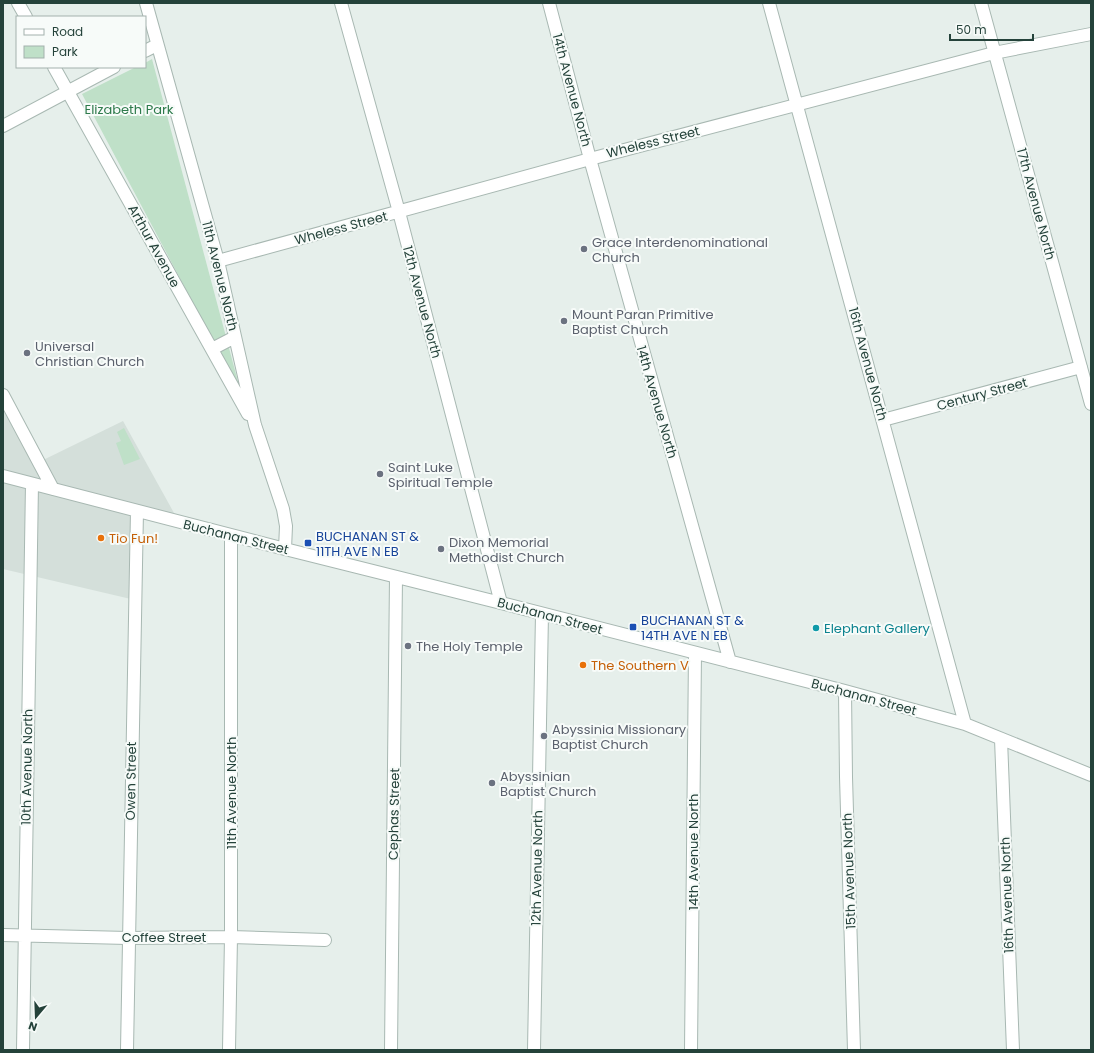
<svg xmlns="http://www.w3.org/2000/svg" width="1094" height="1053" viewBox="0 0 1094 1053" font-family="Poppins,sans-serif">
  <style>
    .built { fill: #d4dfda }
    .green { fill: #bfe0c8 }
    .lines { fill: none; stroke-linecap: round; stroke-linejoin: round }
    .minor-casing { stroke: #a8b8b2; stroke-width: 14 }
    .minor { stroke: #fff; stroke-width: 12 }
    .worship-dot { fill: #6b7280; stroke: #f7fbf9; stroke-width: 1.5 }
    .food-dot { fill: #e8710a; stroke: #f7fbf9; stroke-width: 1.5 }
    .transit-dot { fill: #1a4fb4; stroke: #f7fbf9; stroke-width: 1.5 }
    .culture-dot { fill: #0f9aa8; stroke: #f7fbf9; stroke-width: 1.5 }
    .labels { text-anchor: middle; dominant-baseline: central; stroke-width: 4; stroke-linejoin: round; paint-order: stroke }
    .street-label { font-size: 13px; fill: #24423a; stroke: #f7fbf9 }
    .park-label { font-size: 13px; fill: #2d7a4b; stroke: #f7fbf9 }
    .worship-label { font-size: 13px; fill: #5b616d; stroke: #f7fbf9; text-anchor: start }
    .transit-label { font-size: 13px; fill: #164399; stroke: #f7fbf9; text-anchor: start }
    .food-label { font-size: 13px; fill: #c56008; stroke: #f7fbf9; text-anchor: start }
    .culture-label { font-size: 13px; fill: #0d838f; stroke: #f7fbf9; text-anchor: start }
  </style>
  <rect width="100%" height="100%" fill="#e6efeb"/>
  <path class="built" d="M 3,395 L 39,462 L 123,421 L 179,522 L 137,511 L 135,600 L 3,569 Z"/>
  <path class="green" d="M 152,59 L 241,393 L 82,94 L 136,67 L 145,67 L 145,63 Z
    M 124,428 L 140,459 L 124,465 L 116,443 L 121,441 L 117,432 Z"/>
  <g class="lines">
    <g class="minor-casing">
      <path id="minor" d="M 18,3 L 26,17
        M 146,3 L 218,261 L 255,425 L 283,509 L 286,526 L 285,549
        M 341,3 L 399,212 L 501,603
        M 549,3 L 590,159 L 730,662
        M 769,3 L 965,724
        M 981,3 L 1091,404
        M 145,51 L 157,45
        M 54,67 L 248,414
        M 3,126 L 114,67
        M 218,261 L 590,159 L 994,53 L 1091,34
        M 212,349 L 235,337
        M 3,395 L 53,489
        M 883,420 L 1081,367
        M 3,476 L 285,549 L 501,603 L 845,691 L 965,724 L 1091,775
        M 845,691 L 846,777 L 854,1050
        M 1001,739 L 1013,1050
        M 3,935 L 128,938 L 231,937 L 325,940
        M 23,1050 L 32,484
        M 127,1050 L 137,511
        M 229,1050 L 231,937 L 231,535
        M 391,1050 L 396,577
        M 534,1050 L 542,614
        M 691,1050 L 695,653"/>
    </g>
    <use href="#minor" class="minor"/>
  </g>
  <g class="worship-dot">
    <circle cx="584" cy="249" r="4"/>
    <circle cx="564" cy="321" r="4"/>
    <circle cx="27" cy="353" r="4"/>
    <circle cx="380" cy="474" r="4"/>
    <circle cx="441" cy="549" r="4"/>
    <circle cx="408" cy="646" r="4"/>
    <circle cx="544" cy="736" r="4"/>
    <circle cx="492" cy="783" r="4"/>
  </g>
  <g class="food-dot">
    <circle cx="101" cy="538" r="4"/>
    <circle cx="583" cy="665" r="4"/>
  </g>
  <g class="transit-dot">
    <rect x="304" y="539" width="8" height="8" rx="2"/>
    <rect x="629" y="623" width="8" height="8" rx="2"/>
  </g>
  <circle class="culture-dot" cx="816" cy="628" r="4"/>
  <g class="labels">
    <g class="street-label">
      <text transform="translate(572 90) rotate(75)">14th Avenue North</text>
      <text transform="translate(653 142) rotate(-14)">Wheless Street</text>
      <text transform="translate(1036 204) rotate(75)">17th Avenue North</text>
      <text transform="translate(341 228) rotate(-15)">Wheless Street</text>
      <text transform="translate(154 246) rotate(61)">Arthur Avenue</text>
      <text transform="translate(220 276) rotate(76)">11th Avenue North</text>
      <text transform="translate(422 302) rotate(75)">12th Avenue North</text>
      <text transform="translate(868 364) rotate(75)">16th Avenue North</text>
      <text transform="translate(982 394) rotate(-15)">Century Street</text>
      <text transform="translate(657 402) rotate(74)">14th Avenue North</text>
      <text transform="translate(236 537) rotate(14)">Buchanan Street</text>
      <text transform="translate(550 616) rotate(15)">Buchanan Street</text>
      <text transform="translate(864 697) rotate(15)">Buchanan Street</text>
      <text transform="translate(27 767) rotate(-89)">10th Avenue North</text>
      <text transform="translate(131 781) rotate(-89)">Owen Street</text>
      <text transform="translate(231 793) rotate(-90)">11th Avenue North</text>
      <text transform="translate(394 814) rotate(-89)">Cephas Street</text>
      <text transform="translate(693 852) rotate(-90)">14th Avenue North</text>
      <text transform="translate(537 868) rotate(-89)">12th Avenue North</text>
      <text transform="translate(849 871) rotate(-92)">15th Avenue North</text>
      <text transform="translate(1007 895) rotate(-92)">16th Avenue North</text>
      <text x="164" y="937">Coffee Street</text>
    </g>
    <g class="park-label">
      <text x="129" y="109">Elizabeth Park</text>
    </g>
    <g class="worship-label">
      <text x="592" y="242">Grace Interdenominational<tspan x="592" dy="15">Church</tspan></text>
      <text x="572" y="314">Mount Paran Primitive<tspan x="572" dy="15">Baptist Church</tspan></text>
      <text x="35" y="346">Universal<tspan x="35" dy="15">Christian Church</tspan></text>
      <text x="388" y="467">Saint Luke<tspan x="388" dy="15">Spiritual Temple</tspan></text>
      <text x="449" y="542">Dixon Memorial<tspan x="449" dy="15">Methodist Church</tspan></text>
      <text x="416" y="646">The Holy Temple</text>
      <text x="552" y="729">Abyssinia Missionary<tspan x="552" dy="15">Baptist Church</tspan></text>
      <text x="500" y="776">Abyssinian<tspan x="500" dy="15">Baptist Church</tspan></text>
    </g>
    <g class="transit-label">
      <text x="316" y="536">BUCHANAN ST &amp;<tspan x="316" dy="15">11TH AVE N EB</tspan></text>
      <text x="641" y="620">BUCHANAN ST &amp;<tspan x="641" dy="15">14TH AVE N EB</tspan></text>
    </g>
    <g class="food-label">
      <text x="109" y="538">Tio Fun!</text>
      <text x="591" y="665">The Southern V</text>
    </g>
    <g class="culture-label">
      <text x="824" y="628">Elephant Gallery</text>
    </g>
  </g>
  <rect width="1094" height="1053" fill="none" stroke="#24423a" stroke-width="8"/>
  <rect x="16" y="16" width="130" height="52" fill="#f7fbf9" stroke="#a3b1ad"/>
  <rect x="24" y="29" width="20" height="6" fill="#ffffff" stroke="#a3b1ad"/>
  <text x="52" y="36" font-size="12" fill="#24423a">Road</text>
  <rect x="24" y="46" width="20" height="12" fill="#bfe0c8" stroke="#a3b1ad"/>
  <text x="52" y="56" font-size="12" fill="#24423a">Park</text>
  <g transform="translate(36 1017) rotate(199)" stroke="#f7fbf9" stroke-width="3" paint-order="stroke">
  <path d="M0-3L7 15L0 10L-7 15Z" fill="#24423a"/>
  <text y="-6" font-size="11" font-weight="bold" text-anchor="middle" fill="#24423a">N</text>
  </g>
  <path d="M950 34v6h83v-6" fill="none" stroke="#24423a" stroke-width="2"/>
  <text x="956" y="34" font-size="12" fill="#24423a" stroke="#f7fbf9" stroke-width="3" paint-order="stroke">50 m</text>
</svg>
